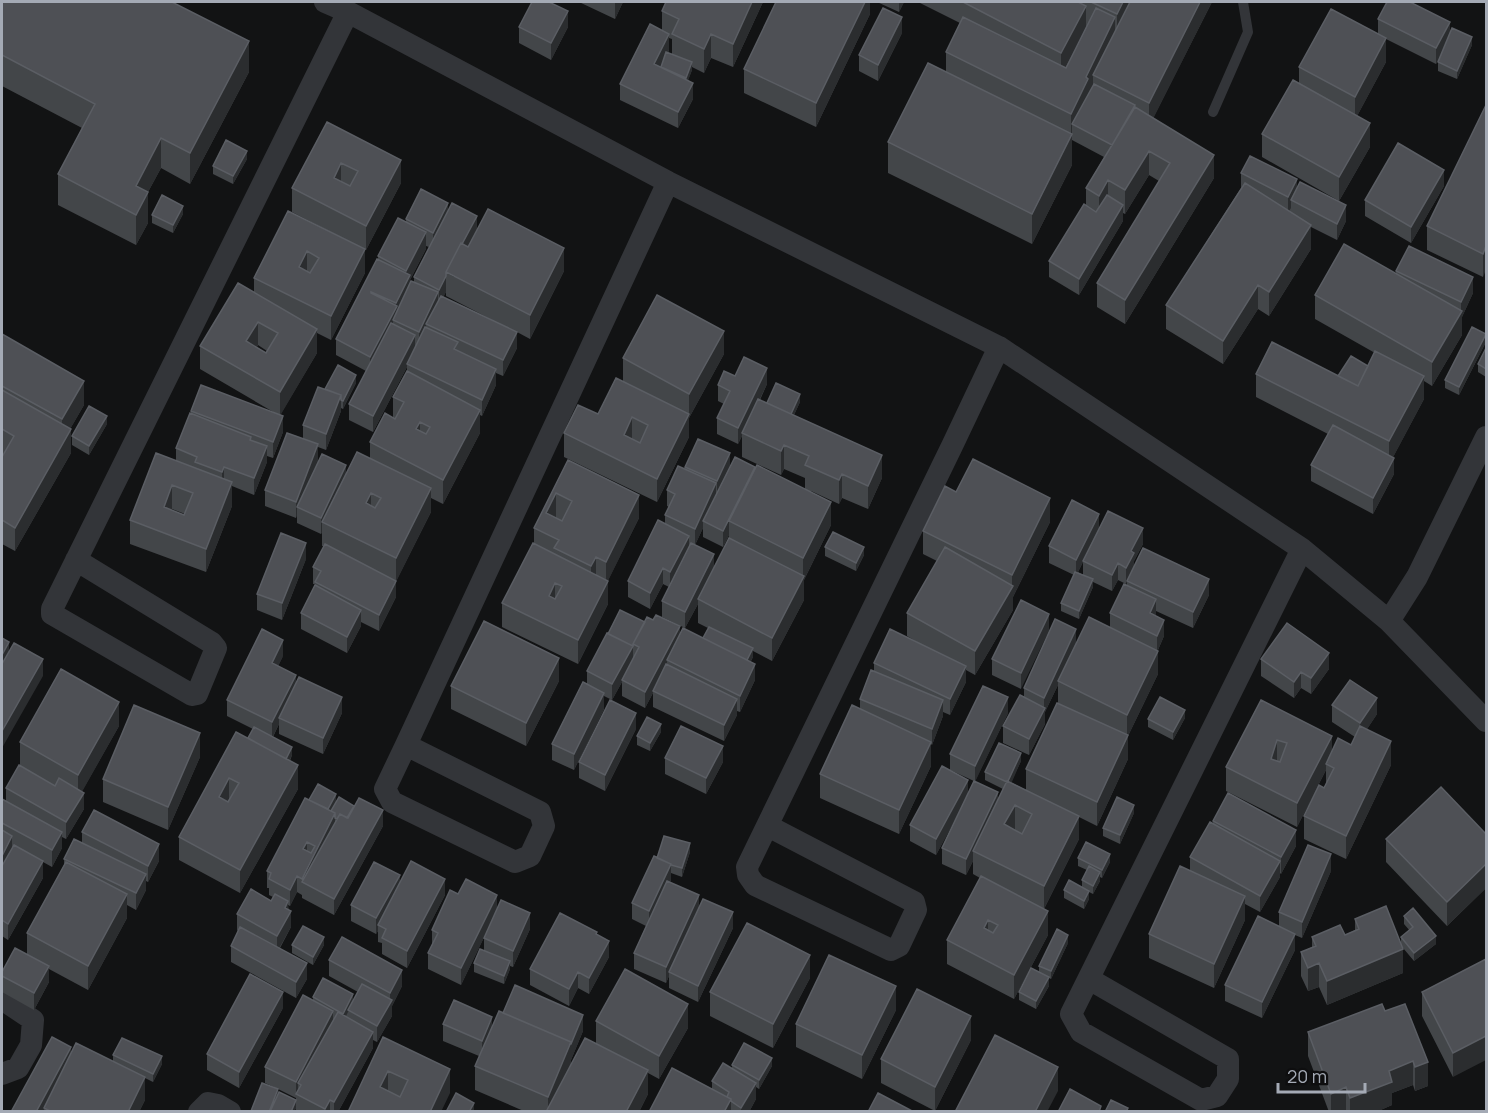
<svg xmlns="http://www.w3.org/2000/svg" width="1488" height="1113" viewBox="0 0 1488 1113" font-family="Manrope,sans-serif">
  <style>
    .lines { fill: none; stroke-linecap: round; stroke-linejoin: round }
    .lane { stroke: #333539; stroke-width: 10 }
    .street { stroke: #333539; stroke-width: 22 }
    .wall { fill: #434649; fill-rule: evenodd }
    .shaded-wall { fill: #2b2d2f }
    .building { fill: #4e5055; stroke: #5b5e64; stroke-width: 1.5; fill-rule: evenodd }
  </style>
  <rect width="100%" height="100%" fill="#121314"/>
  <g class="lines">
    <path class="lane" d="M 1213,112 L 1248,32 L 1243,2"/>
    <path class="street" d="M 325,2 L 348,12 L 668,182 L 999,347 L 1302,549 L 1389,621 L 1486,721
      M 76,560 L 212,643 L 216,648 L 197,694 L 192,695 L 52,614 L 52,609 L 348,12
      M 1389,621 L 1417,577 L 1486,437
      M 406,745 L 540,812 L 544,826 L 530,856 L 515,862 L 392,802 L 385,789 L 406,745 L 668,182
      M 768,826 L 914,902 L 916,910 L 899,946 L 891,950 L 755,885 L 748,875 L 747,867 L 952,446 L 999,347
      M 1089,979 L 1228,1059 L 1228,1079 L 1217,1096 L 1201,1100 L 1081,1032 L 1071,1014 L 1302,549
      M 2,999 L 33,1020 L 31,1045 L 18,1068 L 2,1074
      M 199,1112 L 208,1103 L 218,1105 L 230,1112"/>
  </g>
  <path class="wall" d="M 579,2 L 623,2 L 615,19 Z
    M 763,2 L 733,67 L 711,58 L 704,73 L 692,67 L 692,70 L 688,80 L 693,99 L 678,128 L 620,100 L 620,84 L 662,30 L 662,11 ZM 669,38 L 672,39 L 672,54 L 668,53 L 669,50 Z
    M 870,2 L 870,14 L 816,127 L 744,93 L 744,69 Z
    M 877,2 L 904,2 L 899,12 Z
    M 918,2 L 1212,2 L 1153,118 L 1214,178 L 1125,324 L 1097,307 L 1097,283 L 1159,181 L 1149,175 L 1125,214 L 1123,213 L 1123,221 L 1079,295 L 1049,277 L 1049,261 L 1086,205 L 1086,188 L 1104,157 L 1072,140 L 1072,135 L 1072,165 L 1032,244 L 888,173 L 888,142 L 946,72 L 946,52 L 960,23 Z
    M 2,4 L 249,72 L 190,184 L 161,168 L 148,192 L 148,223 L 136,245 L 58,205 L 58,174 L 82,128 L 2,86 Z
    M 1378,19 L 1450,33 L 1472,45 L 1457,79 L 1438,71 L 1438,62 L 1439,59 L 1436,64 L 1386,39 L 1386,62 L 1357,116 L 1370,147 L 1339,201 L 1262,157 L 1262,134 L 1299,83 L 1299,67 L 1378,34 Z
    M 519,27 L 568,27 L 551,60 L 519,43 Z
    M 902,33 L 878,81 L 859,71 L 859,55 Z
    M 1486,105 L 1483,277 L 1427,250 L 1427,226 Z
    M 327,122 L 401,183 L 366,250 L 292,212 L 292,188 Z
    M 247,159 L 233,184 L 213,174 L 213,166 Z
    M 1241,173 L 1297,188 L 1346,221 L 1337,240 L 1311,227 L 1311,249 L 1269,316 L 1258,309 L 1223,364 L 1166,329 L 1166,305 L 1241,188 Z
    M 1444,186 L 1411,243 L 1365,216 L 1365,200 Z
    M 448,210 L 477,230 L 564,271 L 530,339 L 517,332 L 517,348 L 503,376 L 496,373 L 496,385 L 482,416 L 480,415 L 480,433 L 443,504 L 431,498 L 431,512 L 396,581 L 396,597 L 379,631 L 361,622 L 361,626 L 347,653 L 301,629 L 301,613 L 315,587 L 315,584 L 313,584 L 313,567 L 324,546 L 322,546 L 322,532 L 321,534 L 297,523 L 297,514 L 296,518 L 265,506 L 265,490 L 303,439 L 303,425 L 325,389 L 356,383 L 343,409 L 341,408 L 341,411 L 326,450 L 318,447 L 318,461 L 315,470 L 346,475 L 370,458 L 370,442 L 393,418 L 393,397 L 407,371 L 407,367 L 373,432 L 349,420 L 349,404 L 366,371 L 336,355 L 336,339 L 378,260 L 378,256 L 406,222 L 406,219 ZM 426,246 L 429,247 L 414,277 L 414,282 L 410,284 L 410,280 L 426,249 ZM 446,292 L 446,296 L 506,327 L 443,297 Z
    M 288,211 L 365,273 L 331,340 L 317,333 L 317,353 L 280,415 L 283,432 L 273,458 L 267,456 L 267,462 L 254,495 L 232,486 L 232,506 L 206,572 L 130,544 L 130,520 L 176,461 L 176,448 L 191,413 L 191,411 L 275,413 L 200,369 L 200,346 L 254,293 L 254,278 ZM 258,345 L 267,351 L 266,353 L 257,347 ZM 172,509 L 185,514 L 184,515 L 171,510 Z
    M 183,214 L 173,233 L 152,223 L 152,215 Z
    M 1396,271 L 1473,293 L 1462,317 L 1462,335 L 1432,386 L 1424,381 L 1424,399 L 1393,457 L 1394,474 L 1373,514 L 1311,481 L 1311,465 L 1328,434 L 1256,397 L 1256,374 L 1338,376 L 1368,366 L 1375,353 L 1315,319 L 1315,295 L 1396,274 Z
    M 2,334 L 84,405 L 70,429 L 71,453 L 15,551 L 2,544 L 2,457 L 3,454 L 2,453 Z
    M 1486,342 L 1459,395 L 1445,388 L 1445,380 Z
    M 1486,348 L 1486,377 L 1478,372 L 1478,364 Z
    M 724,354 L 689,418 L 689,437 L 657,502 L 564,457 L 564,433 L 598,414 L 623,381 L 623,358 Z
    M 735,376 L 767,384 L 760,400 L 767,403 L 800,402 L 794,415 L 882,478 L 868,509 L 842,498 L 839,504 L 811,491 L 831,525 L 804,580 L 804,600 L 772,661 L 753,651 L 753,657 L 751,661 L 755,680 L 740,712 L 737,711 L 737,715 L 724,741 L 653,707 L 653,693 L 645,708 L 622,696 L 622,682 L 612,700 L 604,696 L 604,709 L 574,770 L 552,760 L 552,744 L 587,685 L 587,671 L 608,634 L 645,622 L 680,635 L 703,638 L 708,628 L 698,623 L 698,604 L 685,628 L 662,617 L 662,601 L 669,587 L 663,584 L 650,609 L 628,597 L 628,581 L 665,524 L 665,515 L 669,507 L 667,506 L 667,490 L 685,469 L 685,467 L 730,467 L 755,470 L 805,489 L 805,478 L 784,469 L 781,475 L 742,457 L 742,436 L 738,444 L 717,434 L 717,418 L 724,404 L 718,401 L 718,385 ZM 703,528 L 703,537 L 723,547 L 729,535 L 729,538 L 714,567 L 695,545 Z
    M 107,424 L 89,455 L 72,445 L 72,436 Z
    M 568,460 L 639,518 L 608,580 L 608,604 L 578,664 L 502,627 L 502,603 L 534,544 L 534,528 Z
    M 956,492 L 1050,522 L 1013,597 L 1013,610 L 975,675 L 966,670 L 966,682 L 950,715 L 943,712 L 943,716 L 932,745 L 931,744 L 931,766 L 899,834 L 820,798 L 820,774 L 860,709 L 860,699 L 874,671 L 874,663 L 924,646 L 907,636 L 907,613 L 937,561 L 923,554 L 923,531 Z
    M 1099,529 L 1143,544 L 1134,561 L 1134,567 L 1209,595 L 1193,628 L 1156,611 L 1156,616 L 1164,636 L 1158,650 L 1158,674 L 1128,736 L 1128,759 L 1097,826 L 1079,817 L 1079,839 L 1044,909 L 1048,935 L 1014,999 L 947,964 L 947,940 L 980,878 L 973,874 L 973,861 L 966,875 L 942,864 L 942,848 L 960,810 L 936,855 L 910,841 L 910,825 L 968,794 L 974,781 L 950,770 L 950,754 L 1008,713 L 975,781 L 998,800 L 1003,789 L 985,780 L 985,772 L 1021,761 L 1011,782 L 1026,790 L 1026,769 L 1058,703 L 1058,685 L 1045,712 L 1045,724 L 1029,755 L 1003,743 L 1003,726 L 1024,697 L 1024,688 L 1076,644 L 1110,627 L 1110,613 L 1127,585 L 1127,582 L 1126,584 L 1118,580 L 1112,591 L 1093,582 L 1093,587 L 1079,619 L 1061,611 L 1061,603 L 1074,575 L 1049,563 L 1049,546 ZM 1083,562 L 1083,575 L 1078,572 Z
    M 825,547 L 864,555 L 856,571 L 825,556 Z
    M 306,559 L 282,620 L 257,610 L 257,594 Z
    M 1021,600 L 1021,689 L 992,675 L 992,659 Z
    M 283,656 L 278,666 L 296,683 L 342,713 L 323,754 L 279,734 L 279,724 L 273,737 L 292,755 L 290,761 L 298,789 L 240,893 L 179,860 L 179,837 L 248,738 L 253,729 L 227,716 L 227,700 Z
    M 1261,659 L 1329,669 L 1311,694 L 1301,688 L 1294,698 L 1261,676 Z
    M 559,681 L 526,746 L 451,709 L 451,686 Z
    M 1261,700 L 1332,752 L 1351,745 L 1355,737 L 1332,722 L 1332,705 L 1377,714 L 1367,729 L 1391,765 L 1346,859 L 1304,839 L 1304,816 L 1324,788 L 1326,784 L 1326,770 L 1297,827 L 1226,791 L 1226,767 Z
    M 1185,718 L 1173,740 L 1148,727 L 1148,719 Z
    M 119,726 L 82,791 L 84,809 L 66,839 L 62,837 L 62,848 L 52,867 L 43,862 L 43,878 L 8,940 L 2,936 L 2,799 L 6,801 L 6,788 L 20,766 L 20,742 Z
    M 636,729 L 605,791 L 579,778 L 579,762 Z
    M 661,732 L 650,751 L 637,745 L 637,736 Z
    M 200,757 L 168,830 L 103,802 L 103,779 Z
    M 665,758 L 723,762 L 706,794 L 665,774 Z
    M 309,800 L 336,802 L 383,826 L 334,915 L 302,898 L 302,895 L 297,892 L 290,906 L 288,905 L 291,927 L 280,948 L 307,979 L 296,998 L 231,962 L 231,946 L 238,931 L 237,930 L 237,914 L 271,901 L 273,897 L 269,895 L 269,888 L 267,888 L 267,871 Z
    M 1134,813 L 1120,844 L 1103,836 L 1103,828 Z
    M 1213,821 L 1296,846 L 1281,874 L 1280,873 L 1280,877 L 1260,912 L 1245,904 L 1245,920 L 1214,988 L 1149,958 L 1149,934 L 1190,871 L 1190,857 L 1213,824 Z
    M 82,832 L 159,861 L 148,882 L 146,881 L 146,890 L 136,910 L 127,905 L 127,918 L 88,990 L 49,969 L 49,982 L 34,1010 L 2,992 L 2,972 L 27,954 L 27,933 L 64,865 L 64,859 L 82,843 Z
    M 1486,834 L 1486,888 L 1447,926 L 1386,862 L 1386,839 Z
    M 690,852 L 682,877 L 671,873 L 671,880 L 670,882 L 699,909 L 733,928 L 698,1002 L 669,988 L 669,976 L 666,983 L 634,969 L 634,953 L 646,926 L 632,919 L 632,903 L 657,858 Z
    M 1078,858 L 1110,862 L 1102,878 L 1100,877 L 1100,881 L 1093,894 L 1089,892 L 1089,899 L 1084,909 L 1064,898 L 1064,890 L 1082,887 L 1082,880 L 1087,870 L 1078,866 Z
    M 1331,871 L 1302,938 L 1295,935 L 1295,950 L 1262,1018 L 1225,1001 L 1225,985 L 1279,926 L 1279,912 Z
    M 400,884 L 445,895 L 407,968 L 382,954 L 382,943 L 378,942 L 378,931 L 376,934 L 351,921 L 351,905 Z
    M 458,894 L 497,909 L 530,929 L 513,967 L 510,966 L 510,969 L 504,984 L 474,972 L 474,963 L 484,950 L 484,938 L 487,931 L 461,985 L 428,969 L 428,953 L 432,945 L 432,930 Z
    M 1404,916 L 1436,944 L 1414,961 L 1403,948 L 1403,973 L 1327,1005 L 1319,987 L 1308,991 L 1301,976 L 1301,952 L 1312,947 L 1312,937 L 1345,935 L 1355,930 L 1355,919 L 1401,943 L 1401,937 L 1410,931 L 1404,924 Z
    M 597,935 L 609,957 L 589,994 L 578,988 L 569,1006 L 530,985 L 530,969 Z
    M 1068,943 L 1051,979 L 1049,978 L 1049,986 L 1036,1009 L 1019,1000 L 1019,992 L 1039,972 L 1039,966 Z
    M 292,945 L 324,945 L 313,965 L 292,953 Z
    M 1486,959 L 1453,1077 L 1422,1016 L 1422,992 Z
    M 329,960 L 402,986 L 392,1006 L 392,1016 L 377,1042 L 373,1040 L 373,1048 L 338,1112 L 299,1112 L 296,1110 L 296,1098 L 278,1089 L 278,1095 L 296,1108 L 294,1112 L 251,1112 L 274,1087 L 265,1083 L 265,1067 L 313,1000 L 313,997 L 353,1001 L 358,992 L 329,976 Z
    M 810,978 L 773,1048 L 710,1016 L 710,992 Z
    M 283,1008 L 239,1088 L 207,1070 L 207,1054 Z
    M 896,1010 L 862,1079 L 796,1047 L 796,1024 Z
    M 1385,1011 L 1428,1086 L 1415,1091 L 1413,1085 L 1392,1093 L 1392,1105 L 1376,1112 L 1329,1112 L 1308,1056 L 1308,1032 Z
    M 503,1013 L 583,1031 L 571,1060 L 571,1065 L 596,1043 L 596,1021 L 688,1028 L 659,1079 L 648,1073 L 648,1094 L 639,1112 L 526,1112 L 475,1090 L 475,1066 L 479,1056 L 443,1041 L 443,1024 L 492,1026 Z
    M 383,1037 L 450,1093 L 348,1112 Z
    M 971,1040 L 935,1111 L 881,1083 L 881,1059 Z
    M 71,1054 L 113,1062 L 113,1055 L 162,1064 L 153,1082 L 145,1078 L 145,1100 L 139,1112 L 11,1112 Z
    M 732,1065 L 772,1066 L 759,1089 L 756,1087 L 756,1099 L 749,1112 L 649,1112 L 712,1089 L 712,1081 L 732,1068 Z"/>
  <path class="shaded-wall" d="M 615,2 L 623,2 L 615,19 Z
    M 752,2 L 763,2 L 733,67 L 733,44 Z
    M 865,2 L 870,2 L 870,14 L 816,127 L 816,103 Z
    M 900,2 L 904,2 L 899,12 L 899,4 Z
    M 1123,2 L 1134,2 L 1117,37 L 1117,14 Z
    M 1200,2 L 1212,2 L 1149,127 L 1149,103 Z
    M 1086,6 L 1086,29 L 1061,76 L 1061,53 Z
    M 568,11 L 568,27 L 551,60 L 551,43 Z
    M 902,17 L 902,33 L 878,81 L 878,65 Z
    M 1115,17 L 1115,41 L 1093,75 L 1093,86 L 1072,124 L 1072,165 L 1032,244 L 1032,214 L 1071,135 L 1071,114 L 1086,77 Z
    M 1450,22 L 1450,38 L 1436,64 L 1436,48 Z
    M 669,34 L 669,50 L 654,80 L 654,64 Z
    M 711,34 L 711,58 L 704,73 L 704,49 Z
    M 1472,37 L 1472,45 L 1457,79 L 1457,71 Z
    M 1386,38 L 1386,62 L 1355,120 L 1355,97 Z
    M 249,41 L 249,72 L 190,184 L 190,153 Z
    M 692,62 L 692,70 L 686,86 L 686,78 Z
    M 693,83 L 693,99 L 678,128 L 678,112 Z
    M 1370,123 L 1370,147 L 1339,201 L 1339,177 Z
    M 161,138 L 161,168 L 148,192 L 148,223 L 136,245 L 136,186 Z
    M 247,151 L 247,159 L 233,184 L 233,176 Z
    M 1149,151 L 1149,175 L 1125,214 L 1125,190 Z
    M 1214,155 L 1214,178 L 1125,324 L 1125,300 Z
    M 401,160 L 401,183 L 366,250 L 366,226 Z
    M 341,163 L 341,187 L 334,178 Z
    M 1444,170 L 1444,186 L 1411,243 L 1411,227 Z
    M 1297,179 L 1297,196 L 1291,200 L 1291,208 L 1288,213 L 1288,197 Z
    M 1108,180 L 1108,204 L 1099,219 L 1099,196 Z
    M 448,203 L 448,219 L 433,249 L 433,233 Z
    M 1123,205 L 1123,221 L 1079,295 L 1079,279 Z
    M 1346,205 L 1346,221 L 1337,240 L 1337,224 Z
    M 183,206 L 183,214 L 173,233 L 173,225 Z
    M 477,216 L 477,232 L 454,277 L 447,273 Z
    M 1311,225 L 1311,249 L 1269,316 L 1269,292 Z
    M 426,232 L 426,249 L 410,280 L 410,291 L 393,320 L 393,330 L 370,373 L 370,357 L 396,307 L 396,303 L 406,283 L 406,271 Z
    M 1486,246 L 1486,270 L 1483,277 L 1483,254 Z
    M 564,248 L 564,271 L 530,339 L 530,315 Z
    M 365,249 L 365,273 L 331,340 L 331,316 Z
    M 307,251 L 307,275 L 299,267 Z
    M 446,276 L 446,292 L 439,306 L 439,290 Z
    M 1473,277 L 1473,293 L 1462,317 L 1462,335 L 1432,386 L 1432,362 L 1461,313 L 1461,302 Z
    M 1258,285 L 1258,309 L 1223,364 L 1223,341 Z
    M 438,292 L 438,309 L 426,324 L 426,332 L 419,349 L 419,332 Z
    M 258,322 L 258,345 L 246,365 L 246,341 Z
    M 317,329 L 317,353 L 280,416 L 280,392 Z
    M 724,331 L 724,354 L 689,418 L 689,394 Z
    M 517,332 L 517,348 L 503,376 L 503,360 Z
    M 1486,334 L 1486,342 L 1459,395 L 1459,387 Z
    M 415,335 L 415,351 L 407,364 L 407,367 L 373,432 L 373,416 Z
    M 767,368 L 767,384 L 743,434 L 742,433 L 742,436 L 738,444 L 738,428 Z
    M 496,369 L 496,385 L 482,416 L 482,400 Z
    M 356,375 L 356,383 L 343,409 L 343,401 Z
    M 1424,376 L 1424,399 L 1389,465 L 1389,441 Z
    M 84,381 L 84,405 L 62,443 L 62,419 Z
    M 800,394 L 800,402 L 786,432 L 786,424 Z
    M 341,395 L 341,411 L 326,450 L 326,434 Z
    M 480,410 L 480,433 L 443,504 L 443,480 Z
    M 689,414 L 689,437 L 657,502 L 657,479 Z
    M 107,416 L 107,424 L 89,455 L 89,446 Z
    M 283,416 L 283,432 L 273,458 L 273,442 Z
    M 632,417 L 632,441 L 624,435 Z
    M 420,422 L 420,445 L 416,429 Z
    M 71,429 L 71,453 L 15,551 L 15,528 Z
    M 318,444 L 318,461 L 300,508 L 297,507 L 297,514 L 296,518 L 296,502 Z
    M 784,445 L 784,469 L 781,475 L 781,451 Z
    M 267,446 L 267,462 L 254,495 L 254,478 Z
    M 730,453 L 730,469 L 717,497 L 717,481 Z
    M 882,455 L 882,478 L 868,509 L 868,486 Z
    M 1394,458 L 1394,474 L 1373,514 L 1373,498 Z
    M 346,465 L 346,482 L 322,522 L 322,532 L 321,534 L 321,518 Z
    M 224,467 L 224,483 L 222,488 L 222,472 Z
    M 755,467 L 755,483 L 729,521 L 729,535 L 723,547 L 723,531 Z
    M 842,474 L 842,498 L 839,504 L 839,480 Z
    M 232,482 L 232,506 L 206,572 L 206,549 Z
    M 716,483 L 716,499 L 703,521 L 703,528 L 695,545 L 695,529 Z
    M 172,485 L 172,509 L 164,531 L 164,507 Z
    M 431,488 L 431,512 L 396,582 L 396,558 Z
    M 371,493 L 371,516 L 366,503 Z
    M 556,493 L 556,517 L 547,534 L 546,513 Z
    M 639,495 L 639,518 L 606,585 L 606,562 Z
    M 1050,498 L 1050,522 L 1013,597 L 1013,610 L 975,675 L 975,651 L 1012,588 L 1012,575 Z
    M 831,502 L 831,525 L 804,580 L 804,600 L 772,661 L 772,638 L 803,577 L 803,558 Z
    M 1099,514 L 1099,530 L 1076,576 L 1076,560 Z
    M 1143,528 L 1143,544 L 1134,561 L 1134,569 L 1126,584 L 1126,568 L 1131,551 Z
    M 689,536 L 689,552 L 670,588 L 670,572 Z
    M 306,543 L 306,559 L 282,620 L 282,603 Z
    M 864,547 L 864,555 L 856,571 L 856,563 Z
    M 714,554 L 714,570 L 698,599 L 698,604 L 685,628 L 685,612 Z
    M 596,557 L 596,580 L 591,590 L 591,566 Z
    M 1118,563 L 1118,580 L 1112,591 L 1112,575 Z
    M 663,568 L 663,584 L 650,609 L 650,593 Z
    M 1093,579 L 1093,587 L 1079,619 L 1079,611 Z
    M 1209,579 L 1209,595 L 1193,628 L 1193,612 Z
    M 396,581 L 396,597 L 379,631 L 379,615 Z
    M 608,581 L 608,604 L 578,664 L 578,640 Z
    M 555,583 L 555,606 L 549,596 Z
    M 1156,599 L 1156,615 L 1150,629 L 1150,613 Z
    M 361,610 L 361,626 L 347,653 L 347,637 Z
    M 1049,614 L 1049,631 L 1021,689 L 1021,673 Z
    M 1164,620 L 1164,636 L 1157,652 L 1157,636 Z
    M 680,626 L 680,643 L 667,660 L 667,666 L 653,691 L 653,693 L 645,708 L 645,692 Z
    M 1076,629 L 1076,645 L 1058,681 L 1058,685 L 1045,712 L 1045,724 L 1029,755 L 1029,739 L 1044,709 L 1044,698 Z
    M 283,640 L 283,656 L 272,679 L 272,663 Z
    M 9,642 L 9,658 L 2,671 L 2,655 Z
    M 633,646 L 633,662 L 622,680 L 622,682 L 612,700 L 612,684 Z
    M 753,648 L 753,657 L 745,671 L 745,663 Z
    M 1158,651 L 1158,674 L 1128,736 L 1128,759 L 1097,826 L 1097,802 L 1127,738 L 1127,715 Z
    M 1329,653 L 1329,669 L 1311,694 L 1311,678 Z
    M 559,658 L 559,681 L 526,746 L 526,723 Z
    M 43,659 L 43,676 L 2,748 L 2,731 Z
    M 755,664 L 755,680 L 740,712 L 740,696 Z
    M 966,666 L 966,682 L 950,715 L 950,699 Z
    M 1301,672 L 1301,688 L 1294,698 L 1294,682 Z
    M 296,675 L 296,691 L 279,718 L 279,724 L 272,738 L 272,722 Z
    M 604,693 L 604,709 L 574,770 L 574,754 Z
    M 342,697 L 342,713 L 323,754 L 323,738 Z
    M 1008,697 L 1008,713 L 975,782 L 975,766 Z
    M 1377,698 L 1377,714 L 1360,740 L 1360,723 Z
    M 737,699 L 737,715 L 724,741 L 724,725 Z
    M 943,700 L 943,716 L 932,745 L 932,729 Z
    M 119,702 L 119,726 L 78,799 L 78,775 Z
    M 1185,710 L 1185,718 L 1173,740 L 1173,732 Z
    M 636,713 L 636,729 L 605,791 L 605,775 Z
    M 661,724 L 661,732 L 650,751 L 650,743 Z
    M 200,733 L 200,757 L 168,830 L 168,807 Z
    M 1332,736 L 1332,760 L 1326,764 L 1326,770 L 1297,827 L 1297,803 Z
    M 1277,740 L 1277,764 L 1271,759 Z
    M 1391,741 L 1391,765 L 1346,859 L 1346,836 Z
    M 931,742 L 931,766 L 899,834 L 899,810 Z
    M 723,746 L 723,762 L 706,794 L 706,778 Z
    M 292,747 L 292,755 L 283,774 L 283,766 Z
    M 1021,753 L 1021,761 L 1008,791 L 1008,782 Z
    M 298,765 L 298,789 L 240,893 L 240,870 Z
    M 229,778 L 229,801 L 219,820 L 219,797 Z
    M 968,780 L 968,796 L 936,855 L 936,839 Z
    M 998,792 L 998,808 L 973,851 L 973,861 L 966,875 L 966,859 Z
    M 84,793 L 84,809 L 66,839 L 66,822 Z
    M 336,794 L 336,802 L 325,823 L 325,815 Z
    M 1015,805 L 1015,829 L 1004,848 L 1004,824 Z
    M 1134,805 L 1134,813 L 1120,844 L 1120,835 Z
    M 383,810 L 383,826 L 334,915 L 334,899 Z
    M 335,813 L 335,829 L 302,882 L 302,895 L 302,879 Z
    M 1079,816 L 1079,839 L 1044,909 L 1044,886 Z
    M 1296,830 L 1296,846 L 1281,874 L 1281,857 Z
    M 62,832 L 62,848 L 52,867 L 52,850 Z
    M 12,836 L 12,852 L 2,872 L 2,856 Z
    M 307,842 L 307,858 L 303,849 Z
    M 690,843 L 690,852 L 682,877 L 682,868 Z
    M 159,844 L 159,861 L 148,882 L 148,866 Z
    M 1110,854 L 1110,862 L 1102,878 L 1102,870 Z
    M 1331,854 L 1331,871 L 1302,938 L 1302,922 Z
    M 43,861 L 43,878 L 8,940 L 8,924 Z
    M 1280,861 L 1280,877 L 1260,912 L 1260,896 Z
    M 671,864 L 671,880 L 649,927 L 649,911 Z
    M 1486,864 L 1486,888 L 1447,926 L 1447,902 Z
    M 1100,872 L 1100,881 L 1093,894 L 1093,886 Z
    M 146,874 L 146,890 L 136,910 L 136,893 Z
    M 400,875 L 400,891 L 378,925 L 378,931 L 376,934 L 376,918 Z
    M 297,876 L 297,892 L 290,906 L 290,890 Z
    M 445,879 L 445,895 L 407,968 L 407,951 Z
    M 1089,891 L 1089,899 L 1084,909 L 1084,901 Z
    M 127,894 L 127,918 L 88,990 L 88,966 Z
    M 497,895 L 497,911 L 461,985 L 461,968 Z
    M 699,895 L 699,912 L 669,972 L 669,976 L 666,983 L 666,967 Z
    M 1245,896 L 1245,920 L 1214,988 L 1214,964 Z
    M 288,901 L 288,917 L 291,911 L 291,927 L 277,952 L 277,936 L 285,908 Z
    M 1048,911 L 1048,935 L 1014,999 L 1014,975 Z
    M 733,912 L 733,928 L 698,1002 L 698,986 Z
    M 530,913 L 530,929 L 513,967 L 513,951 Z
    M 988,920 L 988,943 L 984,928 Z
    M 1295,934 L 1295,950 L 1262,1018 L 1262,1002 Z
    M 1068,935 L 1068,943 L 1051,979 L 1051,971 Z
    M 1436,936 L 1436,944 L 1414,961 L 1414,953 Z
    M 324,937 L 324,945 L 313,965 L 313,957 Z
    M 609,941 L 609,957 L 589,994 L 589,978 Z
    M 1403,949 L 1403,973 L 1327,1005 L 1327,981 Z
    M 810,955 L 810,978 L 773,1048 L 773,1024 Z
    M 510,961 L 510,969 L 504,984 L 504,976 Z
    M 307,963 L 307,979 L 296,998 L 296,982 Z
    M 1319,963 L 1319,987 L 1308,991 L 1308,968 Z
    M 49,966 L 49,982 L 34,1010 L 34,993 Z
    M 402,970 L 402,986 L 392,1006 L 392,1016 L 377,1042 L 377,1026 L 390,1003 L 390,993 Z
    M 578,972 L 578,988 L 569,1006 L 569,989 Z
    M 1049,977 L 1049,986 L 1036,1009 L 1036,1001 Z
    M 896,986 L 896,1010 L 862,1079 L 862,1055 Z
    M 283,992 L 283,1008 L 239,1088 L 239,1072 Z
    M 353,994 L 353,1002 L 343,1022 L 343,1014 Z
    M 688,1004 L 688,1028 L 659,1079 L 659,1056 Z
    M 333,1011 L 333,1027 L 301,1085 L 298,1083 L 298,1094 L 296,1094 L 296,1082 Z
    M 583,1015 L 583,1031 L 571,1060 L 571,1044 Z
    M 971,1016 L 971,1040 L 935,1111 L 935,1087 Z
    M 492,1017 L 492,1033 L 482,1057 L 482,1041 Z
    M 373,1032 L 373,1048 L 338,1112 L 334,1112 L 334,1102 Z
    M 1486,1036 L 1486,1060 L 1453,1077 L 1453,1053 Z
    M 571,1042 L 571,1066 L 548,1112 L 548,1097 Z
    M 71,1047 L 71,1063 L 44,1108 L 44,1112 L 36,1112 Z
    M 162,1056 L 162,1064 L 153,1082 L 153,1074 Z
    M 772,1058 L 772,1066 L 759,1089 L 759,1080 Z
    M 1413,1061 L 1413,1085 L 1392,1093 L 1392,1105 L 1376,1112 L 1350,1112 L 1350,1098 L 1389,1071 Z
    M 1428,1062 L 1428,1086 L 1415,1091 L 1415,1067 Z
    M 1058,1067 L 1058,1091 L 1047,1112 L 1035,1112 Z
    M 450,1069 L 450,1093 L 441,1112 L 430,1112 Z
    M 648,1070 L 648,1094 L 639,1112 L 626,1112 Z
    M 388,1071 L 388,1095 L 380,1087 Z
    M 145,1077 L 145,1100 L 139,1112 L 128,1112 Z
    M 756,1083 L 756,1099 L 749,1112 L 741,1112 L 741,1108 Z
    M 1346,1087 L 1346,1111 L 1331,1112 L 1331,1094 Z
    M 278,1089 L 278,1097 L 272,1112 L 269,1112 Z
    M 731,1099 L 731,1112 L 724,1112 Z
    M 296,1100 L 296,1108 L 294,1112 L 291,1112 Z
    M 330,1100 L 330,1112 L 325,1112 L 325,1109 Z
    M 474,1103 L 474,1112 L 469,1112 Z"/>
  <path class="building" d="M 3,2 L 172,2 L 249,41 L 190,153 L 161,138 L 136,186 L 148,192 L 136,215 L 58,174 L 95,104 L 2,55 L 2,4 Z
    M 532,2 L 549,2 L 568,11 L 551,43 L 519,27 Z
    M 666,2 L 752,2 L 733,44 L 711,34 L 704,49 L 672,34 L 679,19 L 662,11 Z
    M 776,2 L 865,2 L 816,103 L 744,69 Z
    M 963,2 L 1078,2 L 1086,6 L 1061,53 Z
    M 1091,2 L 1123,2 L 1117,14 Z
    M 1130,2 L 1200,2 L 1149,103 L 1093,75 Z
    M 1387,2 L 1410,2 L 1450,22 L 1436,48 L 1378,19 Z
    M 883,8 L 902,17 L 878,65 L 859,55 Z
    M 1096,8 L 1115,17 L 1086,77 L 1088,79 L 1071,114 L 946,52 L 963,17 L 1066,68 Z
    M 1331,9 L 1386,38 L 1355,97 L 1299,67 Z
    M 650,24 L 669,34 L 654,64 L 693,83 L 678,112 L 620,84 Z
    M 1452,28 L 1472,37 L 1457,71 L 1438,62 Z
    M 666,52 L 692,62 L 686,78 L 661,67 Z
    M 928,63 L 1072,134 L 1032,214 L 888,142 Z
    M 1293,80 L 1370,123 L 1339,177 L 1262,134 Z
    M 1094,84 L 1135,105 L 1112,145 L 1072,124 Z
    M 1486,105 L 1486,246 L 1483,254 L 1427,226 Z
    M 1135,107 L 1214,155 L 1125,300 L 1097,283 L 1170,163 L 1149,151 L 1125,190 L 1108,180 L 1099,196 L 1086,188 Z
    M 327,122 L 401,160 L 366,226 L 292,188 ZM 341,163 L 358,171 L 350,186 L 334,178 Z
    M 226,140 L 247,151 L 233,176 L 213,166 Z
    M 1398,143 L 1444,170 L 1411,227 L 1365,200 Z
    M 1250,156 L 1297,179 L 1288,197 L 1241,173 Z
    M 1300,182 L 1346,205 L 1337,224 L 1291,200 Z
    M 1245,183 L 1311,225 L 1269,292 L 1258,285 L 1223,341 L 1166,305 Z
    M 421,189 L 448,203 L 433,233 L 406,219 Z
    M 162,195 L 183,206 L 173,225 L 152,215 Z
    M 1107,195 L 1123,205 L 1079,279 L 1049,261 L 1084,204 L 1096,212 Z
    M 452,203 L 477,216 L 462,244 L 461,243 L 446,272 L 446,276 L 439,290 L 414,277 Z
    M 488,209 L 564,248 L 530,315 L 446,272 L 461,243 L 468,247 Z
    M 288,211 L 365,249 L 331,316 L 254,278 ZM 307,251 L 319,258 L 310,273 L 299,267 Z
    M 398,218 L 426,232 L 406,271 L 378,256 Z
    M 1344,244 L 1462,311 L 1432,362 L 1315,295 Z
    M 1409,246 L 1473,277 L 1461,302 L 1396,271 Z
    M 377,259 L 410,275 L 396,303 L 371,292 L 371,293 L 397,306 L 370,357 L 336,339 Z
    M 411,281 L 438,292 L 419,332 L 393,320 Z
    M 238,283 L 317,329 L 280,392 L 200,346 ZM 258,322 L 278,333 L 266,353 L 246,341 Z
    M 657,295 L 724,331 L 689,394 L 623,358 Z
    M 441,296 L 517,332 L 503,360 L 426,324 Z
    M 391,323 L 415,335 L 373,416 L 349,404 Z
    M 425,327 L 458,342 L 454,349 L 496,369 L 482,400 L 407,364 Z
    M 1472,327 L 1486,334 L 1459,387 L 1445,380 Z
    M 2,334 L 84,381 L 62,419 L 2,386 Z
    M 1272,342 L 1358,386 L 1375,351 L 1424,376 L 1389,441 L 1256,374 Z
    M 1486,348 L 1486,369 L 1478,364 Z
    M 1351,356 L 1368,366 L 1358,386 L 1338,376 Z
    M 744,357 L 767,368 L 738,428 L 717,418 L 730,391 L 718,385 L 724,371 L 735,376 Z
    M 338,365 L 356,375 L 343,401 L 341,400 L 341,395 L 325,389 Z
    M 407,371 L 480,410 L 443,480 L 370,442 L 385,413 L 395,419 L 404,402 L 393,397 ZM 420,422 L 430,427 L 426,434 L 416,429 Z
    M 616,378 L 689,414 L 657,479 L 564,433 L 578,405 L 598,414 ZM 632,417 L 648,425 L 640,443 L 624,435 Z
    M 776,383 L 800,394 L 791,414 L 767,403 Z
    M 201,385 L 283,416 L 273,442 L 191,411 Z
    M 318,387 L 341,395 L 326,434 L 303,425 Z
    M 2,390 L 71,429 L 15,528 L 2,520 L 2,457 L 14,436 L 2,429 Z
    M 758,399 L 882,455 L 868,486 L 842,474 L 839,480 L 805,465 L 809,456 L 784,445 L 781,451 L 742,433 Z
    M 89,406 L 107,416 L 89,446 L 72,436 Z
    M 190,413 L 251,437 L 250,440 L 267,446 L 254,478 L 224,467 L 222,472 L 195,462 L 197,457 L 176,448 Z
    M 1333,425 L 1394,458 L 1373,498 L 1311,465 Z
    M 287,433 L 318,444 L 296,502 L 265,490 Z
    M 698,439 L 730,453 L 717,481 L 685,467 Z
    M 357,452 L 431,488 L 396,558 L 322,522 ZM 371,493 L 381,498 L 375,508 L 366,503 Z
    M 156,453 L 232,482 L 206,549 L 130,520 ZM 172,485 L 193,493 L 184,515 L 164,507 Z
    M 322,454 L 346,465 L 321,518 L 297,507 Z
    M 735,457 L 755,467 L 723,531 L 703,521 Z
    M 973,459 L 1050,498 L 1012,575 L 923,531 L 945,486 L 956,492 Z
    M 568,460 L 639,495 L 606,562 L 596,557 L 591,566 L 554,548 L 559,540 L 534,528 ZM 556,493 L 572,501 L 562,521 L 546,513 Z
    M 757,465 L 831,502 L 803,558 L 729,521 Z
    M 678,466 L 716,483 L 695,529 L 665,515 L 675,494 L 667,490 Z
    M 1072,500 L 1099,514 L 1076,560 L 1049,546 Z
    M 1108,511 L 1143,528 L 1131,551 L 1134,553 L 1126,568 L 1118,563 L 1112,575 L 1083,561 Z
    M 658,520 L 689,536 L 670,572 L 663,568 L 650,593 L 628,581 Z
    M 833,532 L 864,547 L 856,563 L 825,547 Z
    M 281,533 L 306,543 L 282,603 L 257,594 Z
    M 729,538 L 804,576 L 772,638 L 698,599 Z
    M 533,543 L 608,581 L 578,640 L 502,603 ZM 555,583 L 562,586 L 555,599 L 549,596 Z
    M 691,543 L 714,554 L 685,612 L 662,601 Z
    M 325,544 L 396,581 L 379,615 L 315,582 L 321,571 L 313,567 Z
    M 945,547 L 1013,586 L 975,651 L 907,613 Z
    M 1143,548 L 1209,579 L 1193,612 L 1127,581 Z
    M 1075,572 L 1093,579 L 1079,611 L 1061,603 Z
    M 1124,584 L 1156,599 L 1150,613 L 1164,620 L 1157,636 L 1110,613 Z
    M 315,585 L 361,610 L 347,637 L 301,613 Z
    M 1021,600 L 1049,614 L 1021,673 L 992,659 Z
    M 620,610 L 645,622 L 633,644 L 633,647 L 633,646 L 608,634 Z
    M 656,615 L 680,626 L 645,692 L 622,680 L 639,647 L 633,644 L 647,617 L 653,620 Z
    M 1089,617 L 1158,651 L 1127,715 L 1058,681 Z
    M 1055,619 L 1076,629 L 1044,698 L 1024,688 Z
    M 484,621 L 559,658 L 526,723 L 451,686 Z
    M 1287,623 L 1329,653 L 1311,678 L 1301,672 L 1294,682 L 1261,659 Z
    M 709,627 L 753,648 L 747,660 L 703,638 Z
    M 683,628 L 755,664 L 740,696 L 667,660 Z
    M 262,629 L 283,640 L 272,663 L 296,675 L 272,722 L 227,700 Z
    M 890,629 L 966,666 L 950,699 L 874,663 Z
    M 607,633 L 633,646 L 612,684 L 587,671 Z
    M 2,638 L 9,642 L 2,655 Z
    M 14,643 L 43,659 L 2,731 L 2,664 Z
    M 666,664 L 737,699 L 724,725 L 653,691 Z
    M 61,669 L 119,702 L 78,775 L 20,742 Z
    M 871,670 L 943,700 L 932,729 L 860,699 Z
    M 299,677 L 342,697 L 323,738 L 279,718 Z
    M 1350,680 L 1377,698 L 1360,723 L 1332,705 Z
    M 583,682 L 604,693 L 574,754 L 552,744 Z
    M 983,686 L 1008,697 L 975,766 L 950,754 Z
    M 1020,695 L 1045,708 L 1029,739 L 1003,726 Z
    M 1160,697 L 1185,710 L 1173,732 L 1148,719 Z
    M 610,700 L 636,713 L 605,775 L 579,762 Z
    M 1261,700 L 1332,736 L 1297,803 L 1226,767 ZM 1277,740 L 1287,743 L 1280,762 L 1271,759 Z
    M 1057,703 L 1128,735 L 1097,802 L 1026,769 Z
    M 134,705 L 200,733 L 168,807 L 103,779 Z
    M 852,705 L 931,742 L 899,810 L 820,774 Z
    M 647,717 L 661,724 L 650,743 L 637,736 Z
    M 681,726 L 723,746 L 706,778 L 665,758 Z
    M 1360,726 L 1391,741 L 1346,836 L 1304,816 L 1319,785 L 1324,788 L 1334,768 L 1326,764 L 1338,738 L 1351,745 Z
    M 254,727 L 292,747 L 286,759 L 248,738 Z
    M 236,732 L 298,765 L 240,870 L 179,837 ZM 229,778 L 239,783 L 228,802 L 219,797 Z
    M 999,743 L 1021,753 L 1008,781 L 1007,782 L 985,772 Z
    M 19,765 L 55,786 L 59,778 L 84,793 L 66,822 L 6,788 Z
    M 942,766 L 968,780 L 936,839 L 910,825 Z
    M 974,781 L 998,792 L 966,859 L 942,848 Z
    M 1007,781 L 1079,816 L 1044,886 L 973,851 ZM 1015,805 L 1032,814 L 1022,834 L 1004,824 Z
    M 318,784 L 336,794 L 328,809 L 309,800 Z
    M 1441,787 L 1486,834 L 1486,864 L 1447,902 L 1386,839 Z
    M 1228,793 L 1296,830 L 1281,857 L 1213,821 Z
    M 339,797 L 354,806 L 347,818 L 340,814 L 337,819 L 335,818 L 335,813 L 331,811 Z
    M 1117,797 L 1134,805 L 1120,835 L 1103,828 Z
    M 305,798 L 335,813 L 302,879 L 297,876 L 290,890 L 269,879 L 271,873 L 267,871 ZM 307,842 L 315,846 L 311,853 L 303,849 Z
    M 359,798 L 383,810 L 334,899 L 302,882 L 340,814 L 348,818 Z
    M 2,799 L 62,832 L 52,850 L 2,823 Z
    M 94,810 L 159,844 L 148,866 L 82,832 Z
    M 1210,822 L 1280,861 L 1260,896 L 1190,857 Z
    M 2,830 L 12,836 L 2,856 Z
    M 664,836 L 690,843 L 682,868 L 671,865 L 671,864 L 657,858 Z
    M 74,839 L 146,874 L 136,893 L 64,859 Z
    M 1086,842 L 1110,854 L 1102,870 L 1078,858 Z
    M 14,845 L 43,861 L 8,924 L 2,920 L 2,866 Z
    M 1308,845 L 1331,854 L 1302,922 L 1279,912 Z
    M 654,856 L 671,864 L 649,911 L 632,903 Z
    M 411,861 L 445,879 L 407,951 L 382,938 L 386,929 L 378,925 Z
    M 66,862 L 127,894 L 88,966 L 27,933 Z
    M 374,862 L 400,875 L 376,918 L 351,905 Z
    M 1089,866 L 1100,872 L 1093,886 L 1082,880 Z
    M 1180,866 L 1245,896 L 1214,964 L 1149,934 Z
    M 981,876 L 1048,911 L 1014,975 L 947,940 ZM 988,920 L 998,925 L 993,933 L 984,928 Z
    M 466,879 L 497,895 L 461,968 L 428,953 L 438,933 L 432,930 L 450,890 L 458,894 Z
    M 1069,880 L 1089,891 L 1084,901 L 1064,890 Z
    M 667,881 L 699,895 L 666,967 L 634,953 Z
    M 251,889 L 271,901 L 275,894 L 288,901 L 285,908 L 291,911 L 277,936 L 237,914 Z
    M 703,899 L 733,912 L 698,986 L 669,972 Z
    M 501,900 L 530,913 L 513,951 L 484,938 Z
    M 1386,906 L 1403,949 L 1327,981 L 1319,963 L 1308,968 L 1301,952 L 1316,946 L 1312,937 L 1340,925 L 1345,935 L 1359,929 L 1355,919 Z
    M 1413,908 L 1436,936 L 1414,953 L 1401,937 L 1413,927 L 1404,916 Z
    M 560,913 L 597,932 L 596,934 L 609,941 L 589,978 L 578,972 L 569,989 L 530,969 Z
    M 1258,916 L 1295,934 L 1262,1002 L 1225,985 Z
    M 747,923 L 810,955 L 773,1024 L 710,992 Z
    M 303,926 L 324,937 L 313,957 L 292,945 Z
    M 240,927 L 307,963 L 296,982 L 231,946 Z
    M 1057,929 L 1068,935 L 1051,971 L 1039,966 Z
    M 342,937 L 402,970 L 390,993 L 329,960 Z
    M 15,948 L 49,966 L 34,993 L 2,976 L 2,972 Z
    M 480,949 L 510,961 L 504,976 L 474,963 Z
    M 829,955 L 896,986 L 862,1055 L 796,1024 Z
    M 1486,959 L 1486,1036 L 1453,1053 L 1422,992 Z
    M 1031,968 L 1049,977 L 1036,1001 L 1019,992 Z
    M 625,969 L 688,1004 L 659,1056 L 596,1021 Z
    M 250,974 L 283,992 L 239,1072 L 207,1054 Z
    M 323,978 L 353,994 L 343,1014 L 313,997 Z
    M 362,984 L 392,1000 L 377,1026 L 348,1010 Z
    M 515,985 L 583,1015 L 571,1044 L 570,1044 L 571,1042 L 503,1013 Z
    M 917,989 L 971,1016 L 935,1087 L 881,1059 Z
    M 303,995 L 333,1011 L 296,1082 L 265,1067 Z
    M 454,1000 L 492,1017 L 482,1041 L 443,1024 Z
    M 1382,1004 L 1385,1011 L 1405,1004 L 1428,1062 L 1415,1067 L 1413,1061 L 1389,1071 L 1392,1082 L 1350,1098 L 1346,1087 L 1331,1094 L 1308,1032 Z
    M 499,1011 L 571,1042 L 548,1097 L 475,1066 Z
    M 338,1012 L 373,1032 L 334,1102 L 330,1100 L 325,1109 L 296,1094 L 301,1085 L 298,1083 Z
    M 995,1035 L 1058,1067 L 1035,1112 L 955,1112 Z
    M 52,1037 L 71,1047 L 36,1112 L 11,1112 Z
    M 383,1037 L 450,1069 L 430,1112 L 348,1112 ZM 388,1071 L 408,1080 L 400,1097 L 380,1087 Z
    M 122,1038 L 162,1056 L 153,1074 L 113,1055 Z
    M 585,1038 L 648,1070 L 626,1112 L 546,1112 Z
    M 76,1043 L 145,1077 L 128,1112 L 52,1112 L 44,1108 Z
    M 744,1043 L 772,1058 L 759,1080 L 732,1065 Z
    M 723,1063 L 756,1083 L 741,1108 L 731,1101 L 731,1099 L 727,1097 L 729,1092 L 712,1081 Z
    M 672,1068 L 731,1099 L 724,1112 L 649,1112 Z
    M 262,1083 L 278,1089 L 269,1112 L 252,1112 L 251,1111 Z
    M 1070,1089 L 1101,1106 L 1099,1112 L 1058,1112 Z
    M 279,1092 L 296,1100 L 291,1112 L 270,1112 Z
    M 456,1093 L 474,1103 L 469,1112 L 446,1112 Z
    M 878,1093 L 914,1112 L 868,1112 Z
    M 1111,1100 L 1128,1108 L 1126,1112 L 1105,1112 Z"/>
  <rect width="1488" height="1113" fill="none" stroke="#a4aab5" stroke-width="6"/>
  <path d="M1278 1083v9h87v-9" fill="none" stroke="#a4aab5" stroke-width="3"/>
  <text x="1287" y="1083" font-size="18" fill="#a4aab5" stroke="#0e0e0f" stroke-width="4.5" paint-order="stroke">20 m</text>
</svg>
